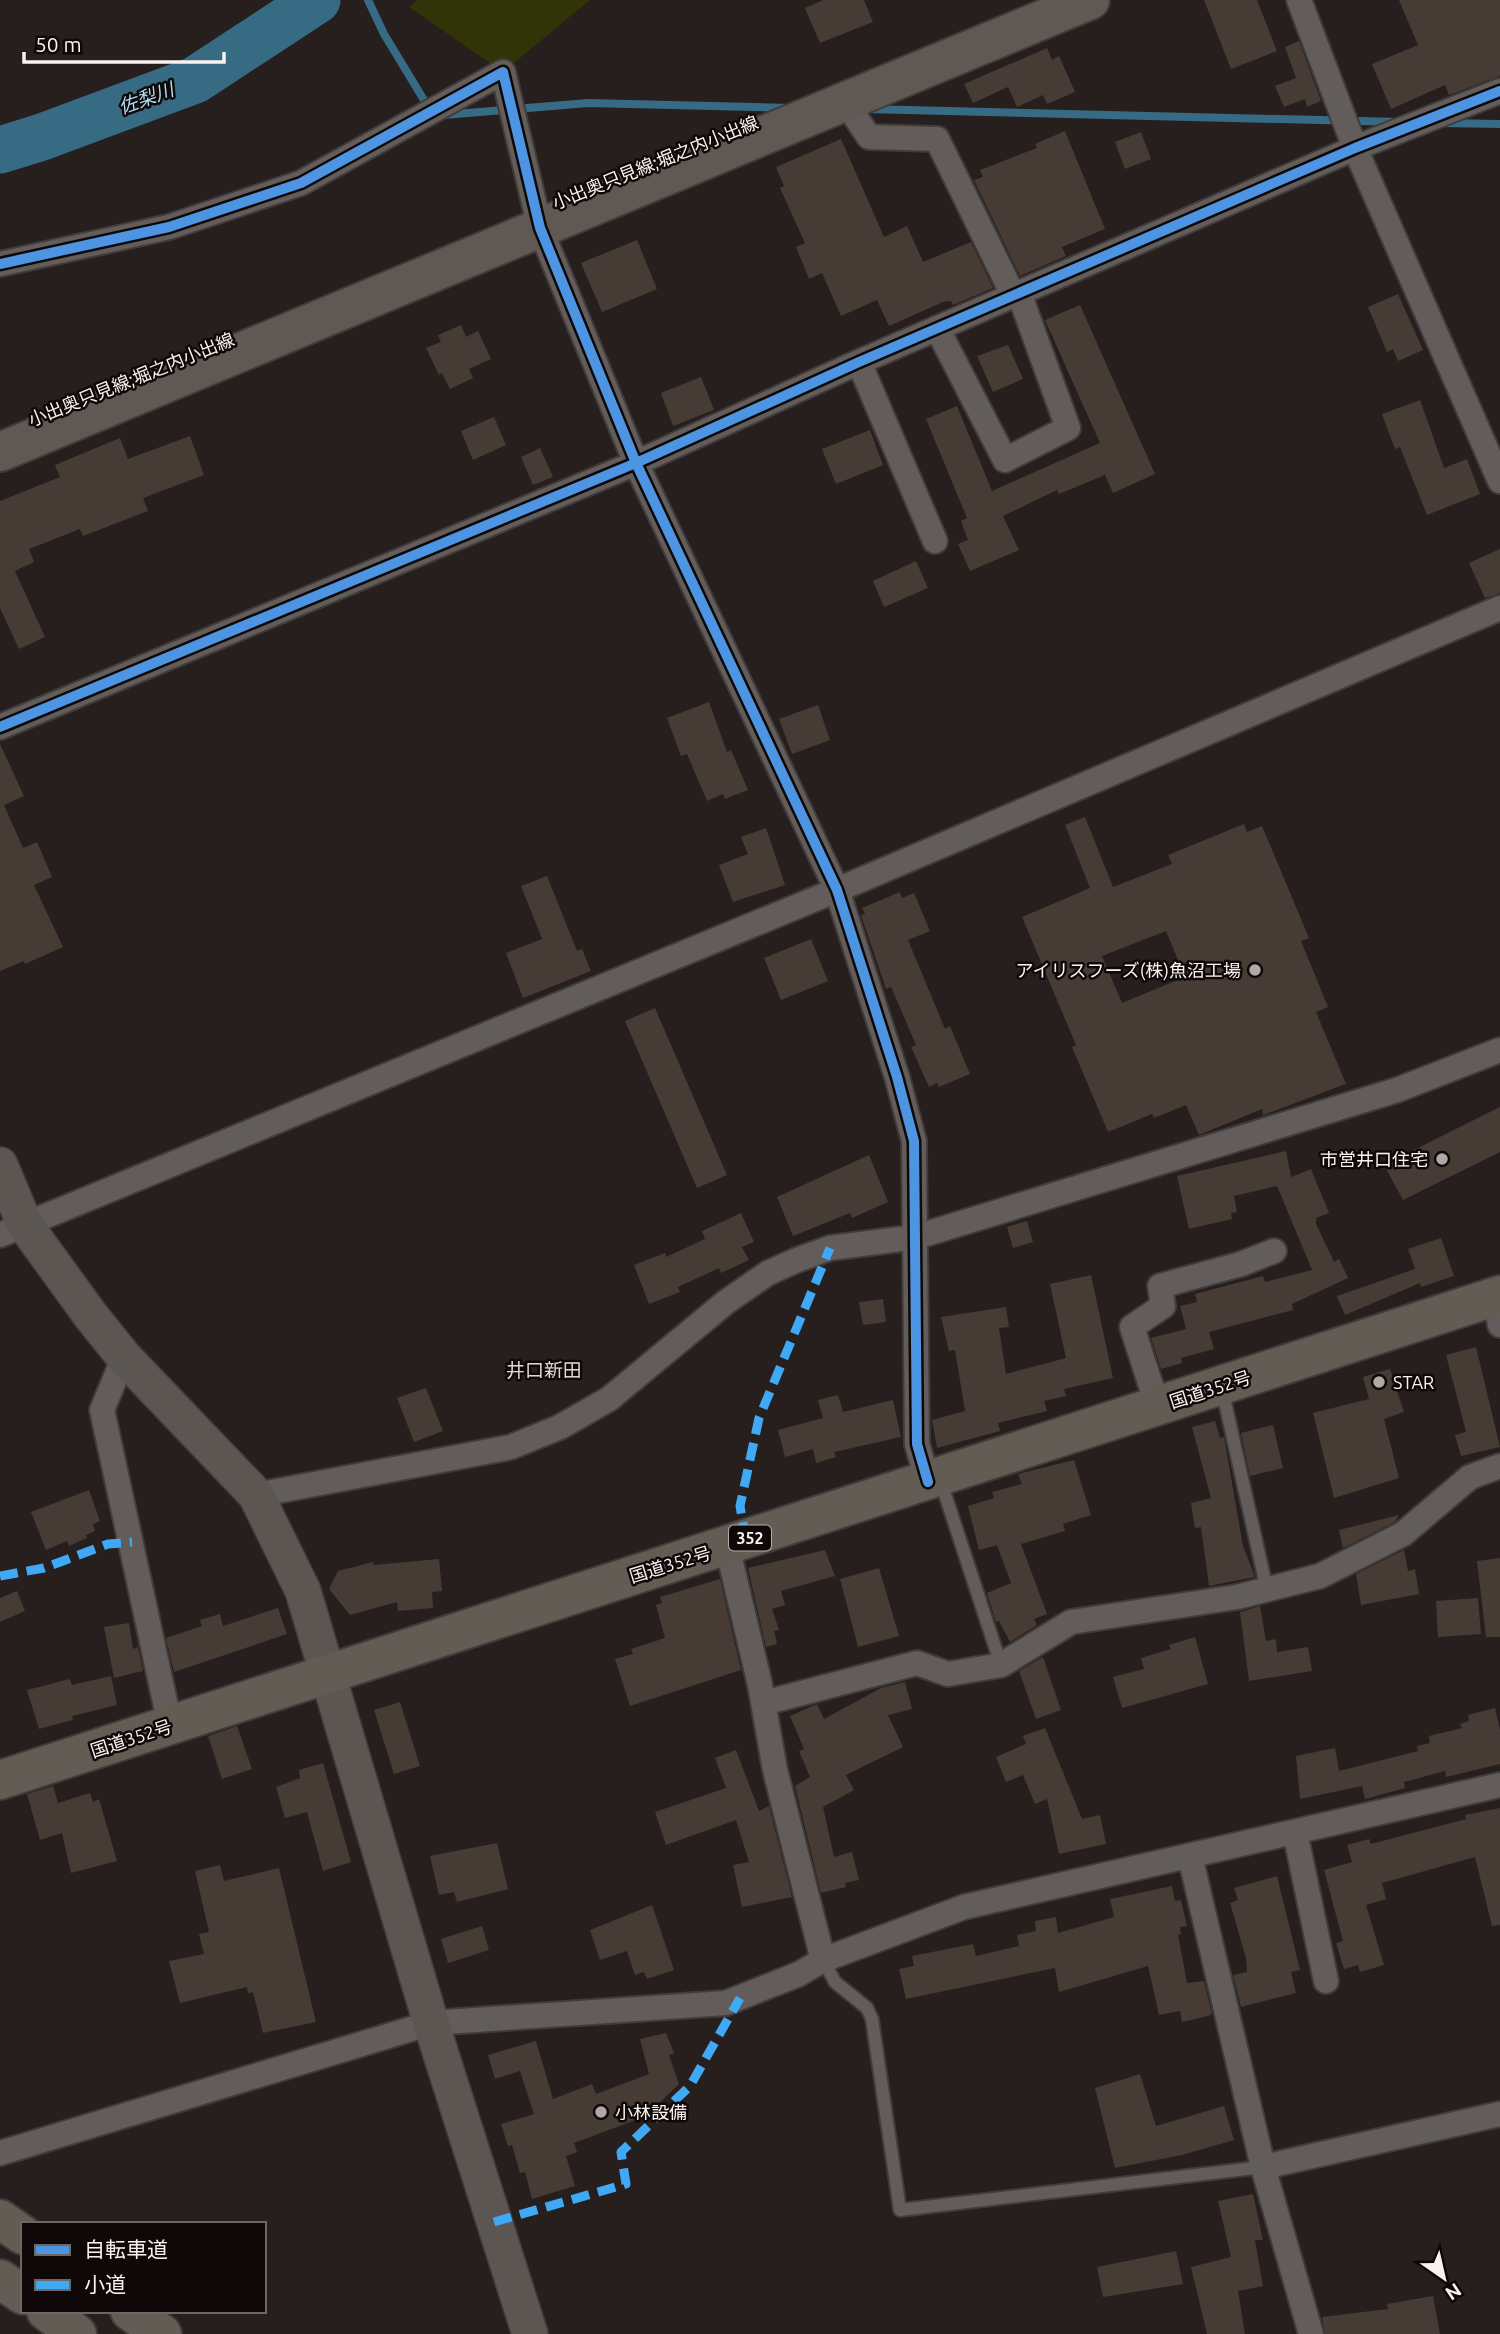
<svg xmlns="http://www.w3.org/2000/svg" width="1500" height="2334" viewBox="0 0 1500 2334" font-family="Ubuntu,'Noto Sans JP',sans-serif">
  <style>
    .green { fill: #313406 }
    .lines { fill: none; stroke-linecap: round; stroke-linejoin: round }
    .stream { stroke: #376b84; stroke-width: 8 }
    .river { stroke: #376b84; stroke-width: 47 }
    .building { fill: #463c35; fill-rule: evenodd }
    .lane-casing { stroke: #413b3a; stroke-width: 16 }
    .street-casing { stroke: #413b3a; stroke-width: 28 }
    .secondary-casing { stroke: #413b3a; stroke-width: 38 }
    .primary-casing { stroke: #413b3a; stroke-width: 42 }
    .highway-casing { stroke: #413b3a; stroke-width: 42 }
    .lane { stroke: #625d5b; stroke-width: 12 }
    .street { stroke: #625d5b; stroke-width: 24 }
    .secondary { stroke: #5c5653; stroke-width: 35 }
    .primary { stroke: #605953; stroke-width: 38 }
    .highway { stroke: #635c54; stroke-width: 38 }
    .quiet { stroke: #3fa9f5; stroke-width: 9; stroke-dasharray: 18 9; stroke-linecap: butt }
    .cycleway-casing { stroke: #0e0908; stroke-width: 15 }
    .cycleway { stroke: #4d94e3; stroke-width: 10 }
    .poi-dot { fill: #b0a8a6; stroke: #0e0908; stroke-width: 2.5 }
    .labels { text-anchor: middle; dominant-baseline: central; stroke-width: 5; stroke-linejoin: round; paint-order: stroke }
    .shield { fill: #0e0908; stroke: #b3acaa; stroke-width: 2 }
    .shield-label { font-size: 16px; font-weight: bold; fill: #faf2ef }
    .street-label { font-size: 18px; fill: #faf2ef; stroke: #0e0908 }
    .poi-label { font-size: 18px; fill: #faf2ef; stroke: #0e0908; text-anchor: end }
    .water-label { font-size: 19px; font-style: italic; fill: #aedff9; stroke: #0e0908 }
    .neighbourhood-label { font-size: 19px; fill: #e3d4ce; stroke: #0e0908 }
  </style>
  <rect width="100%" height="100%" fill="#261f1e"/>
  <path class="green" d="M 417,0 L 590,0 L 503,72 L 409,7 Z"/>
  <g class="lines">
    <path class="stream" d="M 368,0 L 384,34 L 430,110
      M 866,109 L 1399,122
      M 443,115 L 588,103 L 790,108
      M 1443,123 L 1500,124"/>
    <path class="river" d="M 0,150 L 42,137 L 195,80 L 317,0"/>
  </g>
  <path class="building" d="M 823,0 L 864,0 L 873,22 L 820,43 L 805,8 Z
    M 1204,0 L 1257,0 L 1277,51 L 1231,69 Z
    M 1399,0 L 1500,0 L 1500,76 L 1449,95 L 1445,85 L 1391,109 L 1372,64 L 1418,45 Z
    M 1299,41 L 1321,101 L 1307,107 L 1305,99 L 1284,107 L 1275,86 L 1296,78 L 1285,47 Z
    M 1047,48 L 1052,60 L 1059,56 L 1075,92 L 1047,104 L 1043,95 L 1017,107 L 1008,87 L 973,103 L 964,84 Z
    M 1065,131 L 1105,229 L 1062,247 L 1066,256 L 1020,276 L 974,180 L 983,177 L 980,170 L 1037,148 L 1035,144 Z
    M 1141,132 L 1151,159 L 1125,169 L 1115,142 Z
    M 841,139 L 884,237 L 907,226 L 923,262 L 971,242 L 993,288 L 953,305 L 951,301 L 943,302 L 889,326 L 877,300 L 841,316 L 822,273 L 809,279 L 796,247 L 805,243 L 780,188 L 784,186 L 776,167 Z
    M 637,240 L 657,289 L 602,312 L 581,263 Z
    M 1398,294 L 1423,350 L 1398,361 L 1393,349 L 1387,352 L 1368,307 Z
    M 1080,305 L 1155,474 L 1113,493 L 1105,475 L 1059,494 L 1057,490 L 1003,516 L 1019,550 L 970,571 L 958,544 L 968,540 L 961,521 L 967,518 L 926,419 L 957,406 L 992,491 L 1100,443 L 1045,320 Z
    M 461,325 L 466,337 L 478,331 L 491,359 L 469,369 L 473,378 L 450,389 L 442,373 L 439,375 L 426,348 L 441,342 L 438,335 Z
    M 1008,345 L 1023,379 L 993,392 L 977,356 Z
    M 701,377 L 714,410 L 673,426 L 661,393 Z
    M 1420,400 L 1444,468 L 1467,459 L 1480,494 L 1427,515 L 1400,447 L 1395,449 L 1382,414 Z
    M 494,417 L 506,445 L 473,460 L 461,431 Z
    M 870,430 L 883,465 L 836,484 L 822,449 Z
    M 190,436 L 204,475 L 143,498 L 148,511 L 83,536 L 80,529 L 29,549 L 34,562 L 15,571 L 45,637 L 19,649 L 0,608 L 0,501 L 60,477 L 55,465 L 120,438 L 128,459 Z
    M 540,448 L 553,477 L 533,485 L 521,457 Z
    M 1500,549 L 1500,593 L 1485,598 L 1469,563 Z
    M 916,561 L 928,588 L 884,607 L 873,581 Z
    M 709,702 L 727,752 L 731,750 L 748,790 L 725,799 L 723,794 L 707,801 L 687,754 L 681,756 L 667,718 Z
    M 818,705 L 830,740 L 792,754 L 779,719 Z
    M 0,744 L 24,796 L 4,805 L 23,848 L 37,842 L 52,877 L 34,885 L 63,947 L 25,964 L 24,961 L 0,971 Z
    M 1085,817 L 1113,887 L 1172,864 L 1168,855 L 1244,824 L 1247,832 L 1262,826 L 1309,938 L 1301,941 L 1328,1007 L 1316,1012 L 1346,1084 L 1263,1115 L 1262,1109 L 1199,1135 L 1186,1105 L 1154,1118 L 1152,1114 L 1108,1132 L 1072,1047 L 1076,1045 L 1022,917 L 1090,888 L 1065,825 ZM 1166,931 L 1185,977 L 1122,1003 L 1102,956 Z
    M 766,828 L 785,885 L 733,902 L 719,865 L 748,854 L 741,837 Z
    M 547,876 L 577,951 L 582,949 L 591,971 L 523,998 L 506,953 L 542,939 L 521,886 Z
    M 900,892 L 902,898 L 914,893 L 930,931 L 908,940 L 945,1029 L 950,1026 L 970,1074 L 939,1087 L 937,1083 L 929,1087 L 911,1047 L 916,1045 L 891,987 L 886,989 L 861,915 L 865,914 L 862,908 Z
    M 811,939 L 828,981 L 781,1000 L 764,958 Z
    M 655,1008 L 727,1175 L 697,1188 L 625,1021 Z
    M 1500,1107 L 1500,1152 L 1403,1200 L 1384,1165 Z
    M 1286,1151 L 1291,1177 L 1311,1169 L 1329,1213 L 1316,1218 L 1316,1224 L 1334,1262 L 1339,1259 L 1348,1278 L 1292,1304 L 1293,1310 L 1209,1332 L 1214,1349 L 1181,1358 L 1182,1363 L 1161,1369 L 1151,1338 L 1186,1329 L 1180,1306 L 1197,1302 L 1195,1294 L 1263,1276 L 1265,1282 L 1312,1270 L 1277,1186 L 1234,1196 L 1237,1212 L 1231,1213 L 1232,1219 L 1189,1229 L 1177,1176 Z
    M 869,1155 L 888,1202 L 852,1218 L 850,1213 L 793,1236 L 777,1197 Z
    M 741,1213 L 754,1242 L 742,1247 L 749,1260 L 721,1273 L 719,1268 L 678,1287 L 680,1292 L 649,1304 L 634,1265 L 665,1253 L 666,1257 L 705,1239 L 702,1231 Z
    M 1027,1221 L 1033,1242 L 1013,1248 L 1007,1227 Z
    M 1441,1238 L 1454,1276 L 1421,1287 L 1420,1283 L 1345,1315 L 1337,1296 L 1415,1269 L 1408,1249 Z
    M 1091,1275 L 1113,1378 L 1064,1389 L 1066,1396 L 1044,1401 L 1047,1411 L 998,1423 L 1000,1431 L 937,1448 L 932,1420 L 965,1411 L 955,1350 L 949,1351 L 941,1317 L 1006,1307 L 1009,1327 L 999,1328 L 1006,1374 L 1066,1358 L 1050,1284 Z
    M 883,1299 L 886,1322 L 863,1325 L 859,1302 Z
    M 1476,1347 L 1500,1447 L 1461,1456 L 1455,1435 L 1466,1432 L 1446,1355 Z
    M 1390,1369 L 1404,1412 L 1384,1419 L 1399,1478 L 1334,1498 L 1313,1413 L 1369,1399 L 1363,1377 Z
    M 426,1388 L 443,1431 L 414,1442 L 397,1398 Z
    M 838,1395 L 843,1412 L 893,1400 L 901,1437 L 834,1452 L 836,1457 L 816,1463 L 813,1449 L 785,1457 L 778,1430 L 823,1418 L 818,1400 Z
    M 1215,1421 L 1220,1438 L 1224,1437 L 1243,1546 L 1255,1577 L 1209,1586 L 1201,1527 L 1195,1528 L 1191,1503 L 1211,1498 L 1192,1427 Z
    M 1273,1425 L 1283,1468 L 1250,1476 L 1241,1433 Z
    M 1074,1460 L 1091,1515 L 1063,1524 L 1065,1531 L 1021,1544 L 1047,1614 L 1034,1619 L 1037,1625 L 1010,1642 L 999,1621 L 996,1622 L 987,1593 L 1011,1583 L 997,1545 L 979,1550 L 968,1506 L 994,1498 L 992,1492 L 1022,1484 L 1018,1474 Z
    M 89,1490 L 100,1521 L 93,1524 L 95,1531 L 86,1535 L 87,1538 L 69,1546 L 67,1541 L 46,1550 L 31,1512 Z
    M 1399,1515 L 1395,1522 L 1343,1548 L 1339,1530 Z
    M 825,1550 L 835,1576 L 781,1591 L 785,1605 L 772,1609 L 779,1630 L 774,1631 L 777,1644 L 766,1647 L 748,1568 Z
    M 1404,1550 L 1408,1571 L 1415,1569 L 1419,1594 L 1361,1605 L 1356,1574 Z
    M 1500,1558 L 1500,1637 L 1486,1637 L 1477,1561 Z
    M 439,1559 L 442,1591 L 432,1592 L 433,1608 L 398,1611 L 397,1602 L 350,1615 L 329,1589 L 338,1571 L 373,1562 L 374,1565 Z
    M 879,1568 L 899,1636 L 858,1647 L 840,1579 Z
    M 720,1579 L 741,1670 L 630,1706 L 615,1659 L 633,1654 L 631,1649 L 665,1638 L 656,1605 L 662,1603 L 660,1597 Z
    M 17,1591 L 25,1611 L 0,1622 L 0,1598 Z
    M 1478,1598 L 1481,1634 L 1438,1637 L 1436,1601 Z
    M 1260,1606 L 1266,1641 L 1276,1639 L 1277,1652 L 1308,1647 L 1312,1671 L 1249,1681 L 1240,1612 Z
    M 278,1608 L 287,1634 L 174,1672 L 166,1638 L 202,1626 L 200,1620 L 220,1614 L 223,1626 Z
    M 129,1623 L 133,1649 L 138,1647 L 143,1671 L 114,1678 L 104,1627 Z
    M 1195,1637 L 1208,1684 L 1122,1708 L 1113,1677 L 1144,1669 L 1141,1658 L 1171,1649 L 1169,1645 Z
    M 1043,1657 L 1061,1710 L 1036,1719 L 1019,1671 Z
    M 111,1676 L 117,1705 L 72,1716 L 73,1720 L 39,1729 L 27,1690 L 70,1679 L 72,1685 Z
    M 905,1682 L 912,1709 L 888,1715 L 903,1747 L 846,1775 L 854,1790 L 823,1807 L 834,1857 L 852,1852 L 859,1880 L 845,1883 L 846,1887 L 821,1893 L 795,1786 L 810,1777 L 799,1751 L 804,1749 L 790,1716 L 817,1704 L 824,1719 L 881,1688 Z
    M 400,1702 L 420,1766 L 394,1774 L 374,1710 Z
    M 1495,1708 L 1500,1730 L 1500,1764 L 1446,1777 L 1445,1771 L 1404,1782 L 1405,1788 L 1365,1799 L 1362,1786 L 1300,1799 L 1296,1756 L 1335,1748 L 1339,1771 L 1418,1751 L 1417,1746 L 1430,1743 L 1429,1736 L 1462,1728 L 1460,1724 L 1469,1721 L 1468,1715 Z
    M 237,1726 L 252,1769 L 222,1779 L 208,1736 Z
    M 1045,1728 L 1082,1819 L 1100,1815 L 1106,1844 L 1059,1854 L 1047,1799 L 1035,1804 L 1023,1775 L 1006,1782 L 996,1757 L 1026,1744 L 1023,1736 Z
    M 736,1750 L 759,1811 L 769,1806 L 792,1897 L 742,1907 L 733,1865 L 749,1862 L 736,1820 L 666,1845 L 655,1812 L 726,1788 L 715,1758 Z
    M 323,1763 L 351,1862 L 323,1871 L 307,1812 L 285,1818 L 276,1787 L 300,1778 L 299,1770 Z
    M 53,1786 L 58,1803 L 90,1793 L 93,1802 L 99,1799 L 117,1861 L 71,1873 L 62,1833 L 40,1840 L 27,1794 Z
    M 1500,1808 L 1500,1925 L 1492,1926 L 1475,1857 L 1382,1883 L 1386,1899 L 1366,1905 L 1384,1965 L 1360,1972 L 1358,1965 L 1344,1969 L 1336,1943 L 1343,1941 L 1324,1870 L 1352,1862 L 1347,1845 L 1369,1839 L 1371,1844 L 1466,1819 L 1465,1815 Z
    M 497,1843 L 508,1889 L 457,1902 L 454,1892 L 439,1895 L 430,1856 Z
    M 220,1865 L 224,1881 L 279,1868 L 316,2022 L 263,2033 L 253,1992 L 248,1993 L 247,1987 L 180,2003 L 169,1961 L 204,1954 L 199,1934 L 209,1932 L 195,1871 Z
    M 1277,1876 L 1300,1970 L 1291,1972 L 1296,1993 L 1241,2007 L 1233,1975 L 1247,1972 L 1246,1958 L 1230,1903 L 1238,1900 L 1234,1888 Z
    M 1172,1886 L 1175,1901 L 1181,1900 L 1187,1926 L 1180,1927 L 1181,1934 L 1178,1935 L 1187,1983 L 1204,1981 L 1212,2014 L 1208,2016 L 1182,2022 L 1180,2011 L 1159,2015 L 1148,1966 L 1059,1992 L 1055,1968 L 906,1999 L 899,1969 L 914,1966 L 912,1956 L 973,1944 L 976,1956 L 1019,1946 L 1017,1935 L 1036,1931 L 1035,1921 L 1056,1917 L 1058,1933 L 1114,1917 L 1110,1899 Z
    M 652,1905 L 674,1970 L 647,1979 L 644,1972 L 635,1975 L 627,1951 L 600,1960 L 590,1930 Z
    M 482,1926 L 489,1950 L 448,1963 L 441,1939 Z
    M 666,2033 L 674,2053 L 669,2055 L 679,2084 L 646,2116 L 574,2143 L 577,2152 L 566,2156 L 575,2186 L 532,2199 L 525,2172 L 520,2173 L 512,2145 L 508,2146 L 501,2124 L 534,2114 L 520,2071 L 495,2079 L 488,2055 L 536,2041 L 553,2099 L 592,2084 L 596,2094 L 649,2074 L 640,2039 Z
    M 1140,2074 L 1156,2126 L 1224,2106 L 1234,2140 L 1182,2155 L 1115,2168 L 1095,2088 Z
    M 1253,2194 L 1263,2240 L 1255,2240 L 1263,2286 L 1238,2291 L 1245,2334 L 1207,2334 L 1191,2267 L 1231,2257 L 1218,2201 Z
    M 1176,2251 L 1183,2284 L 1103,2297 L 1097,2267 Z
    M 1433,2296 L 1440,2334 L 1325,2334 L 1322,2317 L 1388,2309 L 1387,2304 Z"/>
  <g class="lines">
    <g class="lane-casing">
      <path id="lane" d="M 1222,1389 L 1267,1590
        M 940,1479 L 1001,1665
        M 823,1960 L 835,1982 L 867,2008 L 872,2019 L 900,2210 L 1263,2167"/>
    </g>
    <g class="street-casing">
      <path id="street" d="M 1299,0 L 1355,148 L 1500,481
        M 846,103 L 869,137 L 937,139 L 1013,295
        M 0,264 L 169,227 L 301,183 L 503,72 L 540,228 L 636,463 L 837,890 L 897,1077 L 914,1141 L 917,1444 L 928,1482
        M 937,328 L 1005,460 L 1068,428 L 1019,293
        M 859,362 L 935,541
        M 0,727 L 636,463 L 859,362 L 1355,148 L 1500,91
        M 0,1235 L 837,890 L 1500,608
        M 1495,1297 L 1500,1325
        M 124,1357 L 102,1410 L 170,1725
        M 1152,1389 L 1132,1327 L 1163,1306 L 1160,1286 L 1241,1264 L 1274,1251
        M 256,1495 L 511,1447 L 560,1427 L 609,1399 L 726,1302 L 768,1273 L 797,1260 L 830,1248 L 916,1237 L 1397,1090 L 1500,1050
        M 727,1546 L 760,1685 L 775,1770 L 823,1960
        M 764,1703 L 917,1663 L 948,1674 L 1001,1665 L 1071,1622 L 1237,1597 L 1320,1576 L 1403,1534 L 1470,1477 L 1500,1466
        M 1295,1832 L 1326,1981
        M 1190,1856 L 1263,2167 L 1311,2334
        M 0,2153 L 431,2023 L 726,2003 L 799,1974 L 823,1960 L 964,1907 L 1500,1785
        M 1263,2167 L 1500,2114"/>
    </g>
    <g class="secondary-casing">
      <path id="secondary" d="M 0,1165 L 25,1225 L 91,1316 L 124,1357 L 256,1495 L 303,1591 L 431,2023 L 530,2334"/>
    </g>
    <g class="primary-casing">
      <path id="primary" d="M 0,452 L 1090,0"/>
    </g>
    <g class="highway-casing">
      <path id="highway" d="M 0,1780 L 1500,1295
        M 0,2219 L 23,2235
        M 0,2279 L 23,2295
        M 46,2311 L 77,2334
        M 130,2311 L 162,2334"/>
    </g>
    <use href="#lane" class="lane"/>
    <use href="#street" class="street"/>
    <use href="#secondary" class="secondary"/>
    <use href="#primary" class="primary"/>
    <use href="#highway" class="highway"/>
    <path class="quiet" d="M 746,1540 L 740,1506 L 759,1418 L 830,1248
      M 0,1576 L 44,1568 L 108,1544 L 132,1542
      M 494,2222 L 626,2184 L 621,2152 L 690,2086 L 740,1998"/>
    <g class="cycleway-casing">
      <path id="cycleway" d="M 0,264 L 169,227 L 301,183 L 503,72 L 540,228 L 636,463 L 837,890 L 897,1077 L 914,1141 L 917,1444 L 928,1482
        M 0,727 L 636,463 L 859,362 L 1355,148 L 1500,91"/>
    </g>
    <use href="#cycleway" class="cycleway"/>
  </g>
  <g class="poi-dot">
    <circle cx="1255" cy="970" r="7"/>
    <circle cx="1442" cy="1159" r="7"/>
    <circle cx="1379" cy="1382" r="7"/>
    <circle cx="601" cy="2112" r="7"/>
  </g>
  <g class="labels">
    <rect class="shield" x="729" y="1525.5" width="42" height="25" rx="5"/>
    <g class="shield-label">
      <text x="750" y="1538">352</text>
    </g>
    <g class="street-label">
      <text transform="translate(655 162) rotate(-22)">小出奥只見線;堀之内小出線</text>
      <text transform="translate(131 379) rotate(-22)">小出奥只見線;堀之内小出線</text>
      <text transform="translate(1210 1389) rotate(-18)">国道352号</text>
      <text transform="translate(670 1564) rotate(-17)">国道352号</text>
      <text transform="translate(131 1738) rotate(-18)">国道352号</text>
    </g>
    <g class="poi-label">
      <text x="1241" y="970">アイリスフーズ(株)魚沼工場</text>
      <text x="1428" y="1159">市営井口住宅</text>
      <text x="1393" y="1382" text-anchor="start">STAR</text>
      <text x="615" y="2112" text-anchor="start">小林設備</text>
    </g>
    <g class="water-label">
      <text transform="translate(146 98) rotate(-20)">佐梨川</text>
    </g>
    <g class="neighbourhood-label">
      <text x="544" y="1370">井口新田</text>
    </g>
  </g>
  <rect x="21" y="2222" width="245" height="91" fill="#0e0908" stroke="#6c6664" stroke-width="2"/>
  <rect x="35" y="2245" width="35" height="10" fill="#4d94e3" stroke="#6c6664" stroke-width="2"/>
  <text x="84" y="2257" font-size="21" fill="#faf2ef">自転車道</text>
  <rect x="35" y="2280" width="35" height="10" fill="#3fa9f5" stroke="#6c6664" stroke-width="2"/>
  <text x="84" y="2292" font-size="21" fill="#faf2ef">小道</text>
  <g transform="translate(1444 2278) rotate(146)" stroke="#0e0908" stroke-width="5" paint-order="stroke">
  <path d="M0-5L12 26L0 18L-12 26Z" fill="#faf2ef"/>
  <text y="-10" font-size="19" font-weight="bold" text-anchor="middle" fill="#faf2ef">N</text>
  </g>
  <path d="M24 52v10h200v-10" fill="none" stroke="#faf2ef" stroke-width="3.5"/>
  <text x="35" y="52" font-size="21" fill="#faf2ef" stroke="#0e0908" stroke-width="5" paint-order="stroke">50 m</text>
</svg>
